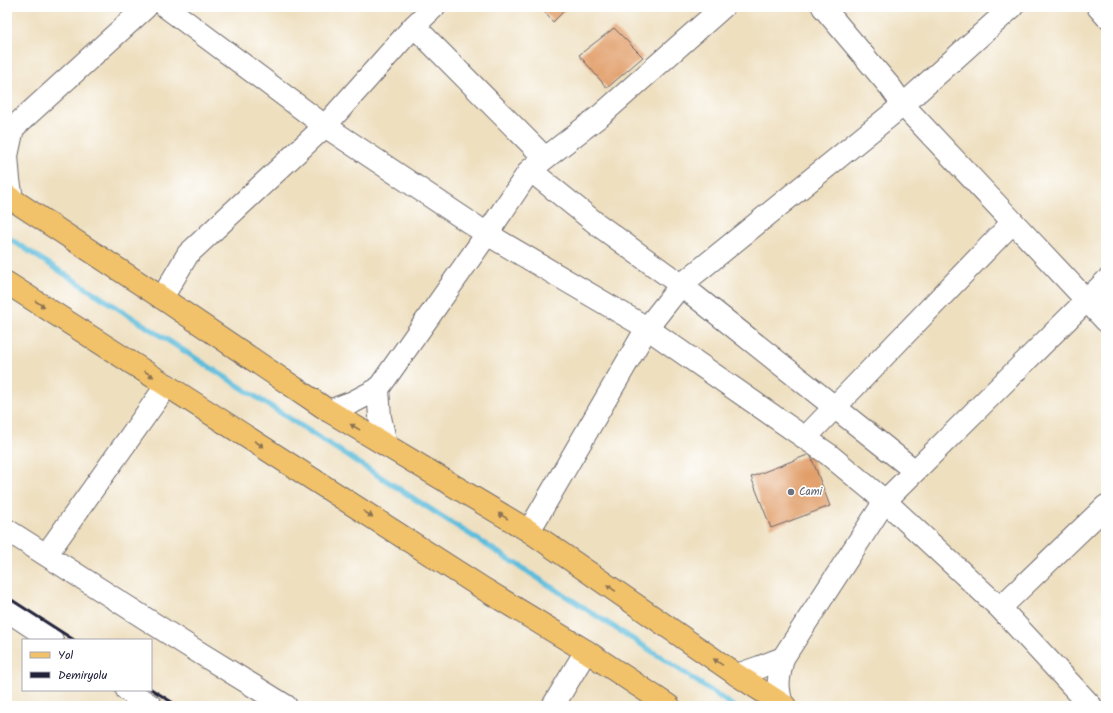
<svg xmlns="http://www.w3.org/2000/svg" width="1113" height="713" viewBox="0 0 1113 713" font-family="Kalam,sans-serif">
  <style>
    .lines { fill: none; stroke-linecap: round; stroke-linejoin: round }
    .stream { stroke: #5cbcdb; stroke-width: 5.5 }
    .building { fill: #e19d67 }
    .minor-casing { stroke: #696469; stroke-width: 24 }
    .major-casing { stroke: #696469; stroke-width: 24 }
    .minor { stroke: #fff; stroke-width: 22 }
    .major { stroke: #f2c26a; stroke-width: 22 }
    .rail { stroke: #22223b; stroke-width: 3 }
    .oneway { fill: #8a7252 }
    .worship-dot { fill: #6b7280; stroke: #fff; stroke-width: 1.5 }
    .labels { text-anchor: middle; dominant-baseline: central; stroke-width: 3.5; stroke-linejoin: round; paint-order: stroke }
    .worship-label { font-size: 11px; fill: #5b616d; stroke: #fff; text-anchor: start }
  </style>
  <rect width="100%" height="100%" fill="#fff"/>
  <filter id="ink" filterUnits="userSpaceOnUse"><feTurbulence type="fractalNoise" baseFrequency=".025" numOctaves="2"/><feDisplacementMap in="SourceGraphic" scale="8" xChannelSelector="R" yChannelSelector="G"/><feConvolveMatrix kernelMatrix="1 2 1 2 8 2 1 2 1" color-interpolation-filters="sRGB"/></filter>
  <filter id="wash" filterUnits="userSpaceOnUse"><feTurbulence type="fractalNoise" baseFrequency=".012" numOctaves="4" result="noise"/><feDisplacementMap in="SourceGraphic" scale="16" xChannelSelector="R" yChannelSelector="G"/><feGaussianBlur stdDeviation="0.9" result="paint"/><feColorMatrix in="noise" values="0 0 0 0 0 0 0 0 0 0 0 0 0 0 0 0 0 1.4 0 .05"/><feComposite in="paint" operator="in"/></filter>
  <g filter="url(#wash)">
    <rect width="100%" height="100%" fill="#eedfbf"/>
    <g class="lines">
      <path class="stream" d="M 7,237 L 670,663 L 733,706"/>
    </g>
    <g id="blocks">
      <path class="building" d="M 540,7 L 568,7 L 553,22 Z
        M 614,28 L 643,57 L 607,88 L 579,55 Z
        M 810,454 L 830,506 L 771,528 L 751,477 Z"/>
    </g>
  </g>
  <g filter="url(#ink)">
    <use href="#blocks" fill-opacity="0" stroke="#696469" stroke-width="1"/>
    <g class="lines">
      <g class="minor-casing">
        <path id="minor" d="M 166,7 L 325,126 L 487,234 L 647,328 L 828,454 L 885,501 L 1000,608 L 1091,706
          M 823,7 L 891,88 L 903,105 L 1106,321
          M 1098,7 L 1106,16
          M 414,26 L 545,158
          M 7,130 L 13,128 L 146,7
          M 530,170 L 597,224 L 681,285 L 915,471
          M 12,199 L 9,180 L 7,156 L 13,128
          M 162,298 L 188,254 L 325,126 L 414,26 L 434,7
          M 378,389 L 380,417 L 386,445
          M 329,411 L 353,402 L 378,389 L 487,234 L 530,170 L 601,115 L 723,7
          M 805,438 L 1013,222
          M 7,530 L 187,645 L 286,706
          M 529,531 L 647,328 L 681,285 L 903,105 L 1012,7
          M 46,555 L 167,385
          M 1000,608 L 1106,506
          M 7,610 L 52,640
          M 737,675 L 760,667 L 783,658
          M 127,690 L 151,706
          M 782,704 C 776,684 779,677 783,658 L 885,501 L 1106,281
          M 553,706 L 586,651"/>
      </g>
      <g class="major-casing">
        <path id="major" d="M 7,196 L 162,298 L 329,411 L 529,531 L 737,675 L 785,706
          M 7,283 L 484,589 L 586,651 L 669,706"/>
      </g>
      <use href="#minor" class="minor"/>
      <use href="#major" class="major"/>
      <path class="rail" d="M 7,597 L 74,640
        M 151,689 L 178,706"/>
    </g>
    <defs><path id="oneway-solid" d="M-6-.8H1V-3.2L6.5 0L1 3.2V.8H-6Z"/></defs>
    <g class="oneway">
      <use href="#oneway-solid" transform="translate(40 304) rotate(33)"/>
      <use href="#oneway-solid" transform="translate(149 374) rotate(33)"/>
      <use href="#oneway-solid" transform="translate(355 427) rotate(-149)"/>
      <use href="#oneway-solid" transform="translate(259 444) rotate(33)"/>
      <use href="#oneway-solid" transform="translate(368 514) rotate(33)"/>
      <use href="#oneway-solid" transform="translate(503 516) rotate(-149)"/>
      <use href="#oneway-solid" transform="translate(611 588) rotate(-145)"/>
      <use href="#oneway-solid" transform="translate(718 662) rotate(-145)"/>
    </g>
  </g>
  <circle class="worship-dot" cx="791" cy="492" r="4"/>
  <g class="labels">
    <g class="worship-label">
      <text x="799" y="492">Cami</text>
    </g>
  </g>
  <rect width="1113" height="713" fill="none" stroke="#fff" stroke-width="24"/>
  <rect x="22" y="639" width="130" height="52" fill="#ffffff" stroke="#a7a7b1"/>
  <rect x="30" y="652" width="20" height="6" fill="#f2c26a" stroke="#a7a7b1"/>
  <text x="58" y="659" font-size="12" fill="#22223b">Yol</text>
  <rect x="30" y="672" width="20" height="6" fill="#22223b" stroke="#a7a7b1"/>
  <text x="58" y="679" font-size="12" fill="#22223b">Demiryolu</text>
</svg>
